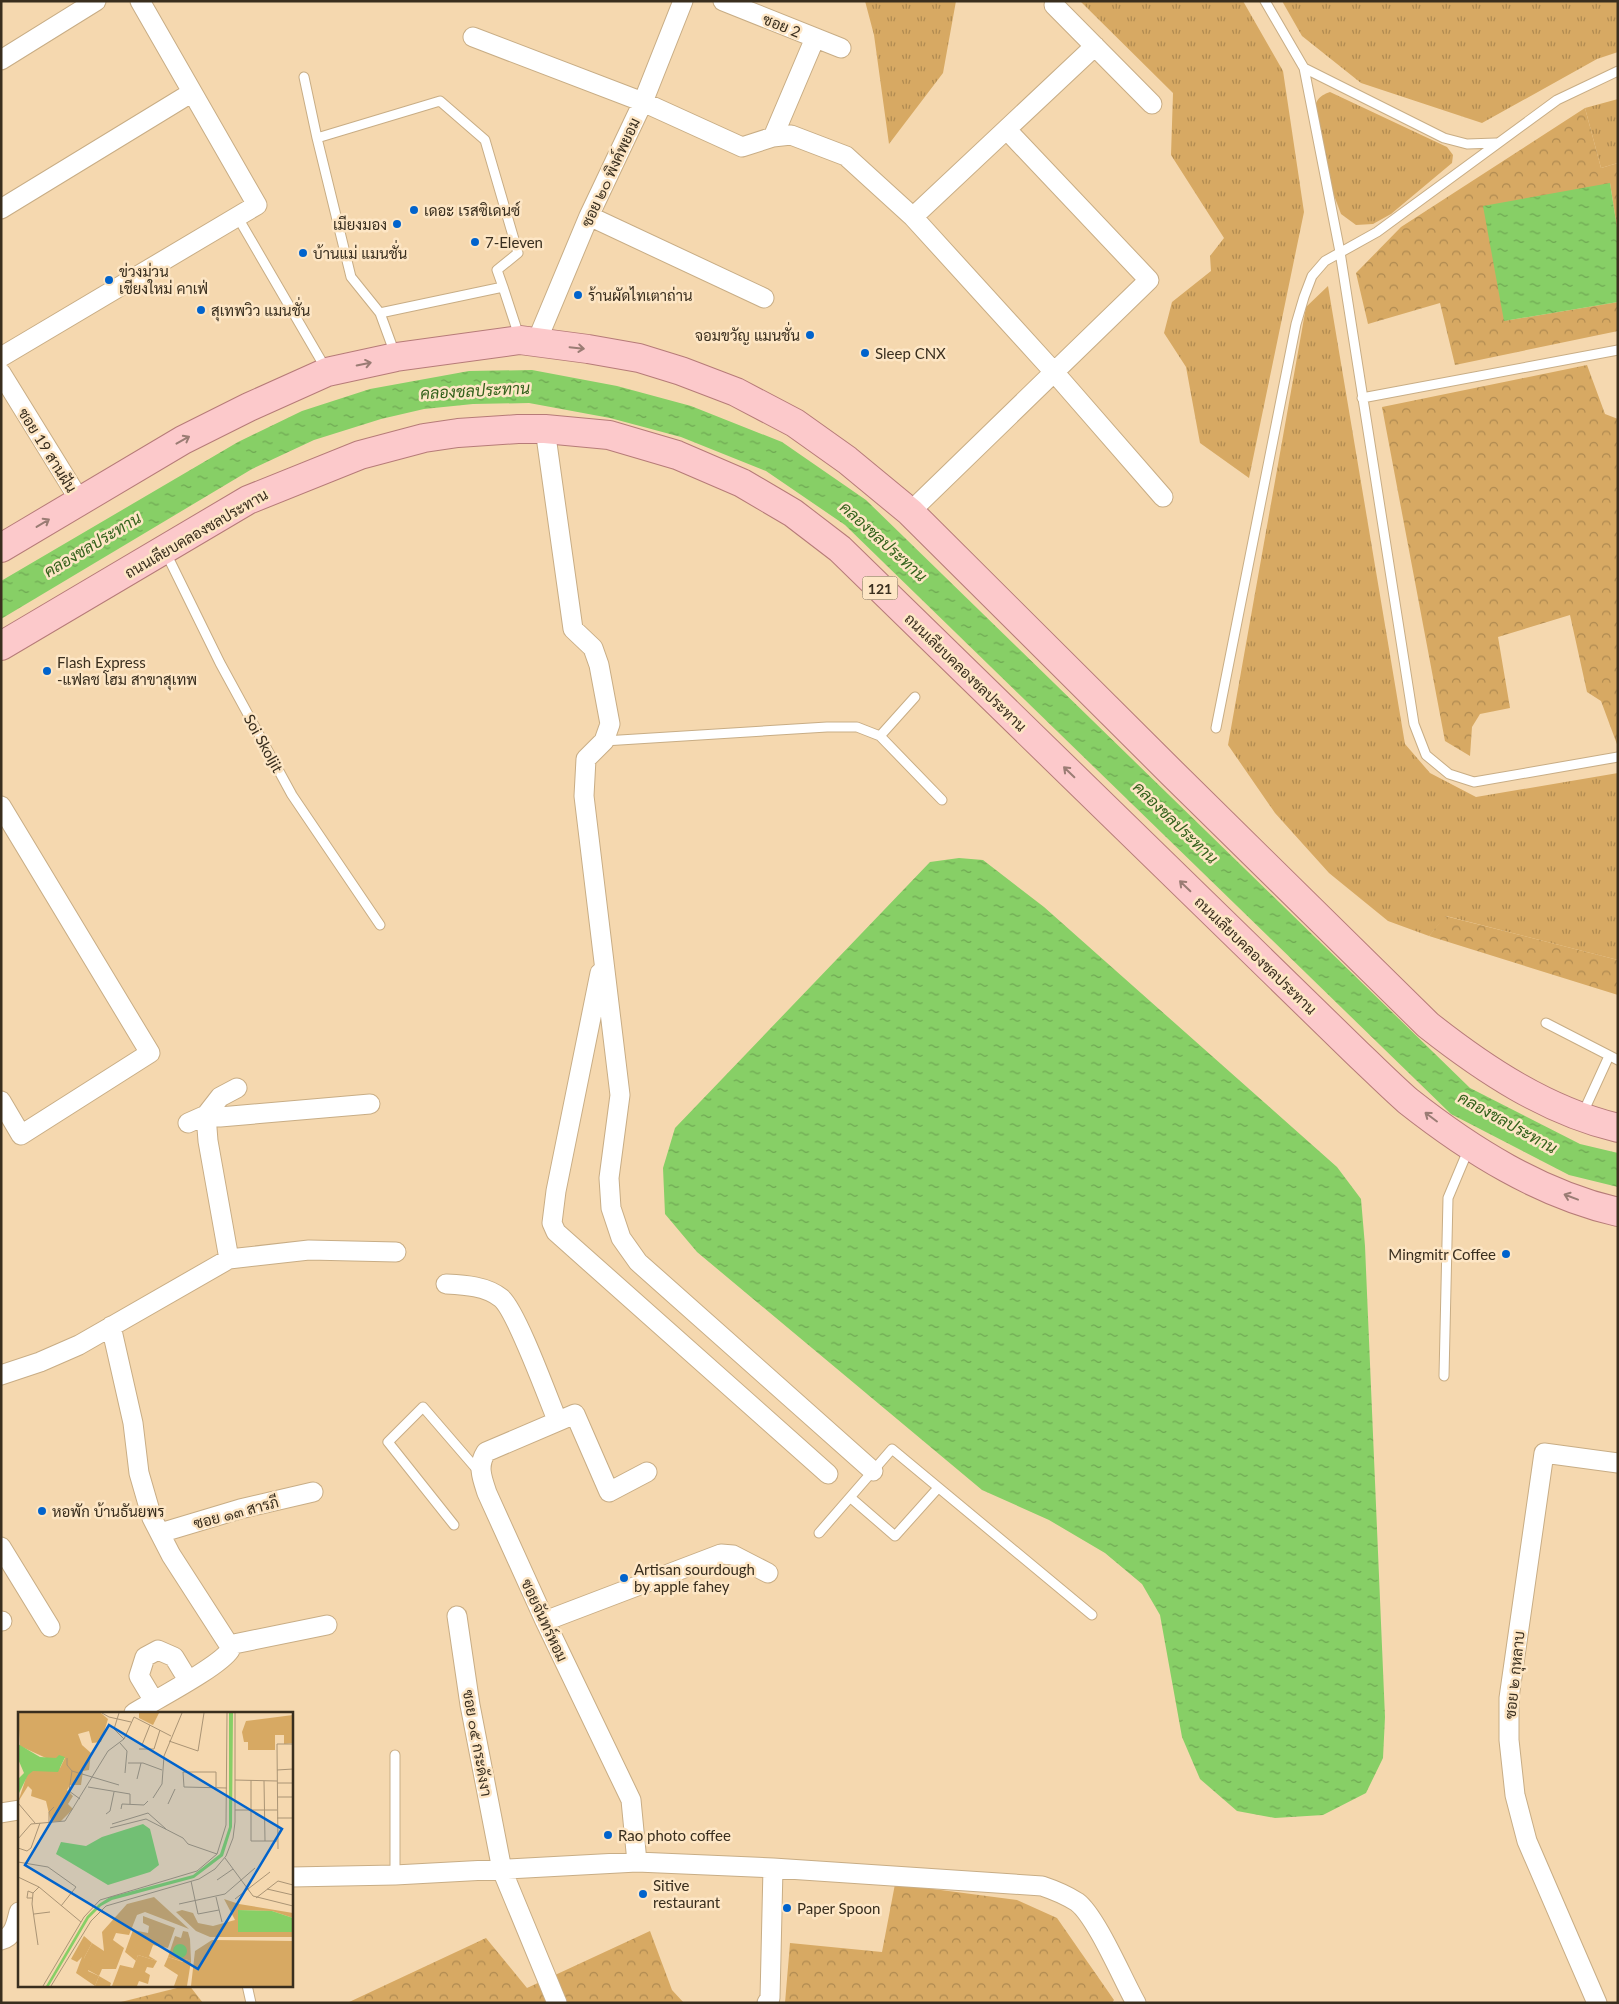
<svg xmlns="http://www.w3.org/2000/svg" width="1619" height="2004" viewBox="0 0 1619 2004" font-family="Lato,Sarabun,sans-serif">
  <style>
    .grass { fill: url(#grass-tufts) }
    .forest { fill: url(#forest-crowns) }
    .water { fill: url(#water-ripples) }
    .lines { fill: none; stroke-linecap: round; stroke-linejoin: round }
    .service-casing { stroke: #c8ad85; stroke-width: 11 }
    .minor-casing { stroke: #c8ad85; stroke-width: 21 }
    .primary-casing { stroke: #b67b78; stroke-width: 30 }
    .service { stroke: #fff; stroke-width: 9 }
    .minor { stroke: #fff; stroke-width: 19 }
    .primary { stroke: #fcc9cb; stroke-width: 28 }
    .oneway { stroke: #9a7c74 }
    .poi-dot { fill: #0163cc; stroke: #fde6c5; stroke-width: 2 }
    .labels { text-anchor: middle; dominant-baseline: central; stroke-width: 5; stroke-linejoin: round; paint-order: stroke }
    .shield { fill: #fde6c5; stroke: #746550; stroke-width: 1 }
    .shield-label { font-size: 14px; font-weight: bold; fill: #392e1e }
    .street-label { font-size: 15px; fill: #392e1e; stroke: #fde6c5 }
    .poi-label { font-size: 15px; fill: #392e1e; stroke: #fde6c5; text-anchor: start }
    .water-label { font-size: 16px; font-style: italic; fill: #33611b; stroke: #fde6c5 }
    .inset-road { fill: none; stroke: #aa9475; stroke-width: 1 }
    .view { fill: #0163cc; fill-opacity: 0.15; stroke: #0163cc; stroke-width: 2.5 }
    .inset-edge { fill: none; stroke: #392e1e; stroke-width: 2.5 }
  </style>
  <defs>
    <pattern id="grass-tufts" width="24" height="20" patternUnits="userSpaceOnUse" patternTransform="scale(1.25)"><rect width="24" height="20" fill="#d7a963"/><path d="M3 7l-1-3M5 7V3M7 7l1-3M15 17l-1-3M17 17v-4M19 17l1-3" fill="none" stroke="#af8a51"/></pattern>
    <pattern id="forest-crowns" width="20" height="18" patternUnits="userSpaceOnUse" patternTransform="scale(1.25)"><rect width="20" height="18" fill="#d7a963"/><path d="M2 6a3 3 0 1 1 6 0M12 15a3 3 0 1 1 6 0" fill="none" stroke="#af8a51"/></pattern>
    <pattern id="water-ripples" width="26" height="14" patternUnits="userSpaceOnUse" patternTransform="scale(1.25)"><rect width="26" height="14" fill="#87cf66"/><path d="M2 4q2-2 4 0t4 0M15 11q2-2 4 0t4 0" fill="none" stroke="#6fa853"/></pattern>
  </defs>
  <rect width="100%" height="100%" fill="#f5d8af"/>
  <path class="grass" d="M 865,1 L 956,1 L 943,73 L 889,144 L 874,35 Z
    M 1080,1 L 1243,1 L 1283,71 L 1304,212 L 1249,478 L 1200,443 L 1186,367 L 1164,333 L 1172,302 L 1211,271 L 1210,256 L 1224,238 L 1171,155 L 1173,93 Z
    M 1282,1 L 1618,1 L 1618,52 L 1597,59 L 1482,123 L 1361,83 L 1302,36 Z
    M 1330,92 L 1447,147 L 1453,155 L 1452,163 L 1391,214 L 1373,224 L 1356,225 L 1341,214 L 1332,190 L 1313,113 C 1316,101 1318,96 1330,92 Z
    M 1618,99 L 1618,163 L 1601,168 L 1585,108 Z
    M 1328,286 L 1405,744 L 1430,773 L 1476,797 L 1618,773 L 1618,960 L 1446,916 L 1429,936 L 1388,921 L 1329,873 L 1275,813 L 1228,745 L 1306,307 Z"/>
  <path class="forest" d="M 1585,108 L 1601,168 L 1618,163 L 1618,234 L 1610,183 L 1504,321 L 1618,302 L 1618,331 L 1455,365 L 1440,303 L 1368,324 L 1356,273 L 1401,227 Z
    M 1587,365 L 1605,414 L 1618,419 L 1618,747 L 1601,701 L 1587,692 L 1570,615 L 1498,637 L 1510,708 L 1480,714 L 1472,727 L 1470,756 L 1445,741 L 1382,407 Z
    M 1445,916 L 1618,960 L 1618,995 L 1429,936 Z
    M 895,1884 L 1017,1900 L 1057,1918 L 1114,2000 L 1112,2003 L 785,2003 L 790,1943 L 882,1952 Z
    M 650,1931 L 672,1990 L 684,2003 L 347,2003 L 486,1938 L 527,1988 Z
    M 189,1985 L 203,2003 L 117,2003 Z"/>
  <path class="water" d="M 1610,183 L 1618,234 L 1618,302 L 1504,321 L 1483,206 Z
    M 532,370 L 617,386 L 691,406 L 782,442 L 866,500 L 1470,1088 L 1580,1144 L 1618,1153 L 1618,1187 L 1569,1175 L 1451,1114 L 845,525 L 766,471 L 681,437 L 610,418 L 529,403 L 473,404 L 424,409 L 381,419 L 314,440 L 252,469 L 1,619 L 1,581 L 238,442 L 302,411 L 370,389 L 469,371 Z
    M 959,858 L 983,860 L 1044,907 L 1337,1167 L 1361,1199 L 1365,1246 L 1385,1717 L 1383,1758 L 1366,1793 L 1323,1815 L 1275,1818 L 1237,1811 L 1200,1779 L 1182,1737 L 1160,1615 L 1142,1584 L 1105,1553 L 1049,1520 L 982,1490 L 697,1252 L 665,1214 L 663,1168 L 675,1128 L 930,862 Z"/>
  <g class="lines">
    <g class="service-casing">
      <path id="service" d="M 1265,1 L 1304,68 L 1340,252 L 1414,724 L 1426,755 L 1449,774 L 1474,782 L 1618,757
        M 1304,68 L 1444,138 L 1467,144 L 1496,143
        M 304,77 L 317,138 L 351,277 L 380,313 L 395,354
        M 317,138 L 440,101 L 485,140 L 518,253 L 497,270 L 503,287
        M 237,216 L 326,369
        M 380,313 L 503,287 L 519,336
        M 1362,398 L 1618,350
        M 165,551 L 220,663 L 292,795 L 380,925
        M 1216,728 L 1296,324 L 1304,297 L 1312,276 L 1325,261 L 1377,232 L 1557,100 L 1618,71
        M 880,736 L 915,697
        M 604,741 L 827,727 L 857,727 L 880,736 L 942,800
        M 1546,1023 L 1618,1060
        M 1582,1115 L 1609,1056
        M 1444,1376 L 1448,1198 L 1469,1148
        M 851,1498 L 895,1536 L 938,1488
        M 454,1525 L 388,1442 L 423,1407 L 480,1473
        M 819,1533 L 892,1449 L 1092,1615
        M 395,1875 L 395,1755
        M 247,1985 L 251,2003"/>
    </g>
    <g class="minor-casing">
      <path id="minor" d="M 723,1 L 841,48
        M 1054,5 L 1152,104
        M 473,37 L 643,102 L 742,147 L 773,137 L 791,135 L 846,156 L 913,217 L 1054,372 L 1163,497
        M 1,60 L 96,1
        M 773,137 L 815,38
        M 1,209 L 191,93
        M 589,216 L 764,298
        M 913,217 L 1095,46
        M 536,343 L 589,216 L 643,102 L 683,1
        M 1,357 L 257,205 L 140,1
        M 1,373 L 80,501
        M 545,429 L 573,629 L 593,648 L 599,665 L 610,724 L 604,741 L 586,759 L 584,796 L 620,1095 L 609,1178 L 611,1208 L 621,1238 L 638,1262 L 873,1471
        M 910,512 L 1149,280 L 1007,130
        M 1,806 L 150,1053 L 21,1135 L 1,1101
        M 600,973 L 556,1191 L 552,1223 L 556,1232 L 828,1474
        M 188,1123 L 206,1115 L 220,1117 L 370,1104
        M 229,1259 L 208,1141 L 206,1115 L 220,1097 L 237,1088
        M 446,1284 C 465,1285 486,1286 501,1298 C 516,1310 548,1398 557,1420
        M 111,1326 L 133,1423 L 139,1473 L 152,1518 L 171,1555 L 229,1645 L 230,1650 C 219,1667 155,1700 134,1713
        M 1,1375 L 40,1362 L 79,1345 L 229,1259 L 309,1250 L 396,1252
        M 160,1533 L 240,1509 L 313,1492
        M 1,1547 L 50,1627
        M 457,1616 L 470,1705 L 502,1870 L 557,2003
        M 1,1621 L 2,1621
        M 545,1621 L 721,1554 L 733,1555 L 768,1573
        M 229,1645 L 327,1625
        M 154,1701 L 139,1676 L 145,1657 L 158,1650 L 174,1657 L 188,1680
        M 1,1813 L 19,1810
        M 637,1862 L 631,1800 L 545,1621 L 487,1493 C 482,1478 477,1466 486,1452 L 575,1414 L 609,1492 L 647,1472
        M 291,1877 L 395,1875 L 637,1862 L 773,1868 L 1042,1886 C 1054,1890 1066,1895 1077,1902 C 1096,1916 1123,1980 1136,2003
        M 1,1940 C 14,1937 16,1924 19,1912
        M 767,2003 L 770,1998 L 773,1868
        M 1597,2003 L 1527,1841 L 1515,1795 L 1509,1740 L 1509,1698 L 1544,1453 L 1618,1463"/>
    </g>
    <g class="primary-casing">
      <path id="primary" d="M 1,548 L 183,440 L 249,407 L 327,372 L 396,357 L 520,340 L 588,349 L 639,358 L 681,371 L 736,392 L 795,423 L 847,460 L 910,512 L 1172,773 L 1428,1025 C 1485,1070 1547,1111 1618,1128
        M 1,646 L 248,500 L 360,455 L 424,438 L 458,433 L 518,429 L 545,429 L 609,435 L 677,455 L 742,483 L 793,513 L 840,549 L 1358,1054 C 1375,1070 1391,1086 1408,1101 C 1470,1150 1540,1194 1618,1212"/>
    </g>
    <use href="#service" class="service"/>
    <use href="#minor" class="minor"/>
    <use href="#primary" class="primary"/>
  </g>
  <defs><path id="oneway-shaft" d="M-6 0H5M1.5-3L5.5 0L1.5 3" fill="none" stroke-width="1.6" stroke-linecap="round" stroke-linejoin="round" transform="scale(1.25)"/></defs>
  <g class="oneway">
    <use href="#oneway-shaft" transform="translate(577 348) rotate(6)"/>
    <use href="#oneway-shaft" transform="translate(364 364) rotate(-12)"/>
    <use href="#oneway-shaft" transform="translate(183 440) rotate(-29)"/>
    <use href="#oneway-shaft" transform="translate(43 523) rotate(-31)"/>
    <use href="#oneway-shaft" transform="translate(1069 772) rotate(-136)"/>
    <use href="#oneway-shaft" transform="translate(1185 886) rotate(-136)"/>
    <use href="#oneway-shaft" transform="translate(1431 1117) rotate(-143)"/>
    <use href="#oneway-shaft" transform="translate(1571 1197) rotate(-159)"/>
  </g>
  <g class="poi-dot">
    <circle cx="414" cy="210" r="5"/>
    <circle cx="397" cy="224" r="5"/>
    <circle cx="475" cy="242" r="5"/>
    <circle cx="303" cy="253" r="5"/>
    <circle cx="109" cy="280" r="5"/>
    <circle cx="578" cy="295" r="5"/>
    <circle cx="201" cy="310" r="5"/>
    <circle cx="810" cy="335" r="5"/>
    <circle cx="865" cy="353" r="5"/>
    <circle cx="47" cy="671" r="5"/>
    <circle cx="1506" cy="1254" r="5"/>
    <circle cx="42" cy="1511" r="5"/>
    <circle cx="624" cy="1578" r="5"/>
    <circle cx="608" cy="1835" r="5"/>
    <circle cx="643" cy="1894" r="5"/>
    <circle cx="787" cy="1908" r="5"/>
  </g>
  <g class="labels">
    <rect class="shield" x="862.5" y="576.5" width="35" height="23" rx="4"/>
    <g class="shield-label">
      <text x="880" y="588">121</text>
    </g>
    <g class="street-label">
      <text transform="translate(782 25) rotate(22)">ซอย 2</text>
      <text transform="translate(610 172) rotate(-65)">ซอย ๒๐ พิงค์พยอม</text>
      <text transform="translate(48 450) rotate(58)">ซอย 19 สานฝัน</text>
      <text transform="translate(196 533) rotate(-30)">ถนนเลียบคลองชลประทาน</text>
      <text transform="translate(966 672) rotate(44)">ถนนเลียบคลองชลประทาน</text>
      <text transform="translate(264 743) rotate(61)">Soi Skoljit</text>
      <text transform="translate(1256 955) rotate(44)">ถนนเลียบคลองชลประทาน</text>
      <text transform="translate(236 1512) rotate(-15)">ซอย ๑๓ สารภี</text>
      <text transform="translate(545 1620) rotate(65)">ซอยจันทร์หอม</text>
      <text transform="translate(1514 1675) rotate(-84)">ซอย ๒ กุหลาบ</text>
      <text transform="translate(478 1743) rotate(80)">ซอย ๐๕ กระดังงา</text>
    </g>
    <g class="poi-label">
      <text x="424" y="210">เดอะ เรสซิเดนซ์</text>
      <text x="387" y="224" text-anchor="end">เมียงมอง</text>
      <text x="485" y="242">7-Eleven</text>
      <text x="313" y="253">บ้านแม่ แมนชั่น</text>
      <text x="119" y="271">ข่วงม่วน<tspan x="119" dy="17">เชียงใหม่ คาเฟ่</tspan></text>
      <text x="588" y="295">ร้านผัดไทเตาถ่าน</text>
      <text x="211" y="310">สุเทพวิว แมนชั่น</text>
      <text x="800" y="335" text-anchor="end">จอมขวัญ แมนชั่น</text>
      <text x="875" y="353">Sleep CNX</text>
      <text x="57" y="662">Flash Express<tspan x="57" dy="17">-แฟลช โฮม สาขาสุเทพ</tspan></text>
      <text x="1496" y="1254" text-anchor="end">Mingmitr Coffee</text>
      <text x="52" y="1511">หอพัก บ้านธันยพร</text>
      <text x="634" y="1569">Artisan sourdough<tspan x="634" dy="17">by apple fahey</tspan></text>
      <text x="618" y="1835">Rao photo coffee</text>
      <text x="653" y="1885">Sitive<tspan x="653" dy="17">restaurant</tspan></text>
      <text x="797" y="1908">Paper Spoon</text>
    </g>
    <g class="water-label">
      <text transform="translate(475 390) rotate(-3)">คลองชลประทาน</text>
      <text transform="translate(884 541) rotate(42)">คลองชลประทาน</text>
      <text transform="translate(92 544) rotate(-31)">คลองชลประทาน</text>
      <text transform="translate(1176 822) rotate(44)">คลองชลประทาน</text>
      <text transform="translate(1508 1122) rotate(29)">คลองชลประทาน</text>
    </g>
  </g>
  <g transform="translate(18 1712)">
    <rect width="275" height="275" fill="#f5d8af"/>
    <path d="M 136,185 L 171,217 L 127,200 L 119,203 L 111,223 L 98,221 L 95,228 L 106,236 L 98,257 L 84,257 L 81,264 L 93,271 L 92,274 L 77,274 L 81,264 L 70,258 L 66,246 L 74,231 L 86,239 L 84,220 L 109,192 ZM 206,187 L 221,192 L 275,201 L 275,206 L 254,199 L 220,198 L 220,220 L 275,220 L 275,225 L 192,225 L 178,219 L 158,200 L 164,198 L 175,201 L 180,211 L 195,214 L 217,208 ZM 194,228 L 275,229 L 275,274 L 173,274 L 177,239 ZM 120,243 L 139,249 L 135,256 L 129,255 L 127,260 L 132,263 L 130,272 L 121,269 L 119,274 L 94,274 L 102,253 L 115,256 ZM 150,245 L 165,250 L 167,247 L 173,249 L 169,274 L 156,274 L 160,263 L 146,254 Z" fill="#d7a963"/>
    <path d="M 0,1 L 83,1 L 90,7 L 83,30 L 74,31 L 71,19 L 60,22 L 64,33 L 73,41 L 71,58 L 65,59 L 63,73 L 52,73 L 49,78 L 55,84 L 50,92 L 55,97 L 43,109 L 33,110 L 28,89 L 13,84 L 14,78 L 10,74 L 0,90 L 9,63 L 15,58 L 42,56 L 47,46 L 28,46 L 2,34 ZM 121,1 L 141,1 L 135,13 L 121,6 ZM 275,3 L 275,31 L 266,32 L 266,23 L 257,23 L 257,38 L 230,38 L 230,30 L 226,30 L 224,20 L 228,9 ZM 125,204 L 157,216 L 150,236 L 135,233 L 131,244 L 139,249 L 120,243 L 118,249 L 107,240 L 115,218 L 130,221 L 131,214 L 125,211 ZM 165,219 L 170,220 L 172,227 L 173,249 L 167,247 L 166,250 L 150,245 L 157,224 L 163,226 ZM 66,224 L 74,231 L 66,246 L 74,251 L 70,259 L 81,264 L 77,274 L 58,261 L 64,245 L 59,250 L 53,247 Z" fill="#d7a963"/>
    <path d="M 211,1 L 215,1 L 214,115 L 205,144 L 176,166 L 94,188 L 83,194 L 71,206 L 31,274 L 28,274 L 69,204 L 81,192 L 92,185 L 175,163 L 202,142 L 211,115 ZM 0,32 L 22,45 L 38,46 L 41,43 L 47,45 L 40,60 L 15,59 L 10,63 L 0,83 L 0,67 L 6,61 L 0,47 ZM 125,112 L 132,117 L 141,153 L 132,160 L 90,173 L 38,142 L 43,130 L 68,134 L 84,125 ZM 220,198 L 254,199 L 275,206 L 275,220 L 220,220 ZM155 239a7 7 0 1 1 14 0a7 7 0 1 1-14 0Z" fill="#87cf66"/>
    <path class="inset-road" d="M 84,1 L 91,5 L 113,10M 101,1 L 96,17 L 106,27M 151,29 L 180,39 L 186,1M 102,31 L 109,39 L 107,61M 124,33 L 132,13M 121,37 L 136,37 L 142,18M 49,46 L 49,53 L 54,59 L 101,73M 110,51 L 125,51 L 144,58M 259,58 L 275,57M 54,59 L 51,79 L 62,87M 119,67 L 123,51M 217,68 L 259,69M 233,68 L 233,129 L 259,129M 246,69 L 247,129M 259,71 L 275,71M 70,75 L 112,82 L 112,92M 198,75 L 198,60 L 165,60 L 166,75 L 209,76M 259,85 L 275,85M 135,86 L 144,72 L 146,44 L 164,1M 0,91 L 17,111M 150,92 L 157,77M 103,97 L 104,92 L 126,93 L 130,89M 217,98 L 259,98M 88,102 L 92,99 L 96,80M 259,106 L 275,106M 31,111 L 31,100 L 36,95M 94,112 L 130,101 L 148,117M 92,116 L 128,107 L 165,126 L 170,132 L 199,142M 0,127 L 13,112 L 47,109 L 90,39 L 106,27 L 116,5 L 153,24M 0,136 L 9,139 L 13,136 L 22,111M 260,137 L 259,32 L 275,32M 207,146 L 235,184 L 275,194M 0,150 L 30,155 L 58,175 L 43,194M 0,165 L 21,175 L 63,210M 199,168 L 215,157M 173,169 L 180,202 L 201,198M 249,177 L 275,183M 198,185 L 204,210M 14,186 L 9,186 L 10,179 L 15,181M 238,186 L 260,169 L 275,173M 217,187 L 252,160M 161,192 L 207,182 L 237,156M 16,202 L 32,200M 20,233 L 14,192 L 15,181 L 21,175M 25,274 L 66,205 L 82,188 L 179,159 L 199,142 L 208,113 L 209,1M 33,274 L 73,209 L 88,194 L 181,167 L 197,157 L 208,144 L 215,126 L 217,110 L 217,1"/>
    <path class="view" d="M 91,13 L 264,117 L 180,257 L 7,153 Z"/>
    <rect width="275" height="275" class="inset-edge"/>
  </g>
  <rect width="1619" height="2004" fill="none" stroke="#392e1e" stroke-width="5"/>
</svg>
